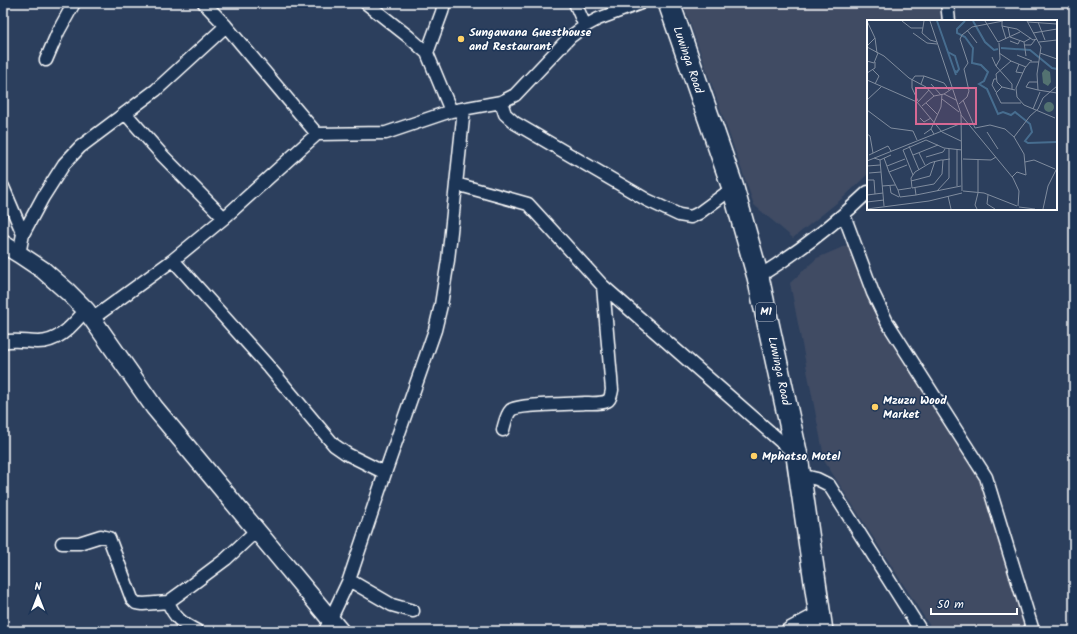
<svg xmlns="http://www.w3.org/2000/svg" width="1077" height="634" viewBox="0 0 1077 634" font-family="Kalam,sans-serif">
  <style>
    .built { fill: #3f4b64 }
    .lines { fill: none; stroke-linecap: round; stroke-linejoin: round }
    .street-casing { stroke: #fff; stroke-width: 15 }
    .secondary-casing { stroke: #fff; stroke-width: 20 }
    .highway-casing { stroke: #fff; stroke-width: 24 }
    .street { stroke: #1d3557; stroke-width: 12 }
    .secondary { stroke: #1d3557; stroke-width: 17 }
    .highway { stroke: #1d3557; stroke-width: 21 }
    .poi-dot { fill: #ffd166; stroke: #1d3557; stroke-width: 1.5 }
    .labels { text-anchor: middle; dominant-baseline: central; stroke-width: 3; stroke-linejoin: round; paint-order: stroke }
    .shield { fill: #1d3557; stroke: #bbc2cd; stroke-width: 1 }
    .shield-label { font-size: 11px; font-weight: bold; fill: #fff }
    .poi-label { font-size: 12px; font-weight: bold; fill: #fff; stroke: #1d3557; text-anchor: start }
    .street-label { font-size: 12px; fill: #fff; stroke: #1d3557 }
    .inset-river { fill: none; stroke: #476d8f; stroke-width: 2 }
    .inset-road { fill: none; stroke: #808c9e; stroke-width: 1 }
    .view { fill: #d76994; fill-opacity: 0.15; stroke: #d76994; stroke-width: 2 }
    .inset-edge { fill: none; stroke: #fff; stroke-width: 2 }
  </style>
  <rect width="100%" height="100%" fill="#2c3f5d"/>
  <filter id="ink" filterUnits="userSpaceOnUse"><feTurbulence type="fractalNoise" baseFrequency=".025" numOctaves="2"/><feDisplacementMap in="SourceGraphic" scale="8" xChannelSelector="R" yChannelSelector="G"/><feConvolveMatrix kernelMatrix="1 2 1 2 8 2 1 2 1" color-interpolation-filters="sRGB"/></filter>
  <g filter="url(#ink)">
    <path class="built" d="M 683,3 L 939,3 L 941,21 L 868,21 L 868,174 L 844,197 L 793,238 L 754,205 Z
      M 852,243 L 874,313 L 981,476 L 1026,631 L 933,631 L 825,462 L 790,283 L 817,258 Z"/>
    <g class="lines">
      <g class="street-casing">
        <path id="street" d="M 204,3 L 226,26 L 317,134 L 386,133 L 451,111 L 501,102 L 515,95 L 570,37 L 585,26 L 598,19 L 641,3
          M 366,3 L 409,37 L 427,53 L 451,111
          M 575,3 L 585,26
          M 947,3 L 949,21
          M 427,53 L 442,12 L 444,3
          M 46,60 L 58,32 L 74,3
          M 501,102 L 505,114 L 515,123 L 647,200 L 679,215 L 691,217 L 699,213 L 733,188
          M 126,114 L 163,156 L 224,218
          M 456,184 L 528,204 L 603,286 L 795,454
          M 3,187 L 23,234
          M 844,215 L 873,293 L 887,322 L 986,477 L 1033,631
          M 19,254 L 23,234 L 43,197 L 64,164 L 80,147 L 156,90 L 226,26
          M 173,260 L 268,366 L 334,445 L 347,454 L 385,473
          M 758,277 C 798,252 835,224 868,192
          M 92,319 L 173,260 L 224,218 L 317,134
          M 3,342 C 15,339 26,342 38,342 C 60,342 72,325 86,310
          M 503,430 C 505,423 506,415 511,410 C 518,404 573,404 585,403 C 591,403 601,404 607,401 C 611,399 611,394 612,390 L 603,286
          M 800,475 L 817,479 L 829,485 L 921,631
          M 62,543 L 79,543 L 101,536 L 109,538 L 132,599 L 136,603 L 143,604 L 168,602 L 186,589 L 226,559 L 256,531
          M 349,580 L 392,605 L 413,611
          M 168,602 C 175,618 181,623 197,631
          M 325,631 L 349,580 L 385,473 L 435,330 L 441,305 L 448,260 L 464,109"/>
      </g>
      <g class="secondary-casing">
        <path id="secondary" d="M 3,244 L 19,254 L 43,270 L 68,292 L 86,310 L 154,407 L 340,631
          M 790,631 L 820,615"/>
      </g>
      <g class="highway-casing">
        <path id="highway" d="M 669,3 L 733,188 L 758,277 L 797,456 L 822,631"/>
      </g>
      <use href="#street" class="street"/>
      <use href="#secondary" class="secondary"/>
      <use href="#highway" class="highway"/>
    </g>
  </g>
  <g class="poi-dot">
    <circle cx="461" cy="39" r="4"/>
    <circle cx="875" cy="407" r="4"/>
    <circle cx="754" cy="456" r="4"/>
  </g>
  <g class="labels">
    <rect class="shield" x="756" y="303" width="20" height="18" rx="3"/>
    <g class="shield-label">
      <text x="766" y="312">M1</text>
    </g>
    <g class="poi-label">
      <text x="469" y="32">Sungawana Guesthouse<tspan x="469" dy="14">and Restaurant</tspan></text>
      <text x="883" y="400">Mzuzu Wood<tspan x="883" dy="14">Market</tspan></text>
      <text x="762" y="456">Mphatso Motel</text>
    </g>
    <g class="street-label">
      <text transform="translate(688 60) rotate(71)">Luwinga Road</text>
      <text transform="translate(779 371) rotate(78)">Luwinga Road</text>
    </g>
  </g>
  <g transform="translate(867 20)">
    <rect width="190" height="190" fill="#2c3f5d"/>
    <path d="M 178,49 L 183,52 L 184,62 L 181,66 L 176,63 L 175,53 ZM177 87a5 5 0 1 1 10 0a5 5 0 1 1-10 0Z" fill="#537271"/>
    <path class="inset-river" d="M 70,1 L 89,55M 98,1 L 90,9 L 90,13 L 98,17 L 106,28 L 105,43 L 114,45 L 121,52 L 117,61 L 112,64 L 120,69 L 131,94 L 136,92 L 144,95 L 148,92 L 163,104 L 165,112 L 158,121 L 161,123 L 190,122M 106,1 L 118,22 L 127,30 L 131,29M 134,28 L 163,30 L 185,48 L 190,49M 81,32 L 88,36 L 92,49 L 90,52 L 88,51"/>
    <path class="inset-road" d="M 0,1 L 8,18 L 0,26M 35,1 L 44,8 L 56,8M 57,1 L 55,13 L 63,20 L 70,22M 63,1 L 94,94 L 95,171M 118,1 L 131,22 L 153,12M 135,1 L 135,6 L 150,9 L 166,20 L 170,19M 160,1 L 174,27 L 170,54 L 171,70 L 190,73M 161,2 L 190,4M 171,2 L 178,20M 135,6 L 139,19M 141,7 L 143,17 L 157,22 L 164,18M 100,10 L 110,23M 46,13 L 60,23 L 70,24M 166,13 L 190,9M 8,18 L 10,33M 143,21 L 151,24 L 153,20M 157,22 L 159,36M 172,22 L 190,20M 157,25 L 164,25 L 168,20M 0,27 L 17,36 L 42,58 L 59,67 L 67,76 L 77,74 L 86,68M 132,33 L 144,41M 173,33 L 190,39M 150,35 L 165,41M 125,37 L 129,46 L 145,64 L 145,69M 0,41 L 7,43 L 11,33M 172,42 L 163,42 L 158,48 L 149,68 L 150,77 L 157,85 L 188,98M 152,44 L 149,52 L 156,53M 129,46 L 133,39 L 132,23M 5,49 L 12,56 L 8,64M 0,53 L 8,48 L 8,42M 0,60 L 50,82 L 75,112 L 94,121M 170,62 L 162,62 L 159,67 L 171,70M 54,64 L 57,56 L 77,63 L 82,70M 64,64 L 74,75M 135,67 L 129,73 L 134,83 L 154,83M 148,70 L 135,67 L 130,62 L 129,54 L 144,41 L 159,47M 129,72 L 125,65 L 127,59 L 129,59M 77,74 L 89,80M 75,79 L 92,92M 0,80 L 14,67M 96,80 L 108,108M 51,81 L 45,68 L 45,60 L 48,56 L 57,56M 190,81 L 190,103M 51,82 L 62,70M 59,83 L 71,95M 92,84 L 100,77 L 102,71 L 97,49 L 101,43 L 93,19 L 95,15 L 105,7 L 136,1M 55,86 L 67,76M 166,89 L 173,72M 0,90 L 24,108 L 46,111 L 50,120M 94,95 L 146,158 L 152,171 L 151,186M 53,98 L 57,102 L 64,98M 108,108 L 123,105 L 138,109 L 147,117 L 163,96 L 171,89 L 176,78 L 190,66M 64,109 L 74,87 L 75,74M 120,112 L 131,129M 0,114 L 3,116 L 6,133M 57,114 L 64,109 L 67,114M 42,126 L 52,150M 90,129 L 90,166M 52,133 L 58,145M 2,135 L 21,126 L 24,131M 46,135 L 71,125M 59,137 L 76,132 L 78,129M 7,138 L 13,140 L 17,186M 17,138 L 22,152 L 40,145M 96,139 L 124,140 L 129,137M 13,140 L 24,135M 76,140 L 75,154 L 67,164 L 45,168 L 44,158 L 48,152 L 63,143 L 66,142 L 74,140 L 76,140 L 83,139M 0,141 L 95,103M 158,142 L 167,140 L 188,149M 0,146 L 13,145M 20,146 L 38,139M 22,152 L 31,170 L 44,168M 2,153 L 14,152M 46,155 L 36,130 L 59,120 L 77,128 L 95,130M 145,157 L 150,152 L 159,155 L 157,134 L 147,117M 0,160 L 7,160 L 8,174M 44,161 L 63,156 L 68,141M 15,166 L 28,165M 23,166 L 24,173 L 32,177M 48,168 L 49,175 L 94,166M 31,170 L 33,177 L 49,175M 70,171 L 82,158 L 82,129M 96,171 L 117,173 L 150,186M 111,172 L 111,140M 0,175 L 16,173M 121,175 L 120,184 L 128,189M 81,176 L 84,189M 0,182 L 17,180M 152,187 L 168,189M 0,189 L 62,181 L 95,173M 110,189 L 108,185 L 111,173M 176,189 L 181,166 L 190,148"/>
    <path class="view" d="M 49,68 L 109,68 L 109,104 L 49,104 Z"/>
    <rect width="190" height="190" class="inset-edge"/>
  </g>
  <rect width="1077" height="634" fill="none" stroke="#1d3557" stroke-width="16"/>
  <rect x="8" y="8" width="1061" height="618" fill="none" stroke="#fff" stroke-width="1.5" filter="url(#ink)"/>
  <g transform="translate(38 596)" stroke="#1d3557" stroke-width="3" paint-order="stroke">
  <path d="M0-3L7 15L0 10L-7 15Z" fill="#ffffff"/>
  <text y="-6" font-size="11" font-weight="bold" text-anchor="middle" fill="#ffffff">N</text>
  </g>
  <path d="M931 608v6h86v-6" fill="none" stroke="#ffffff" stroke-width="2"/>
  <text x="937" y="608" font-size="12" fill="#ffffff" stroke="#1d3557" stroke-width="3" paint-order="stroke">50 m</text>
</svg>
